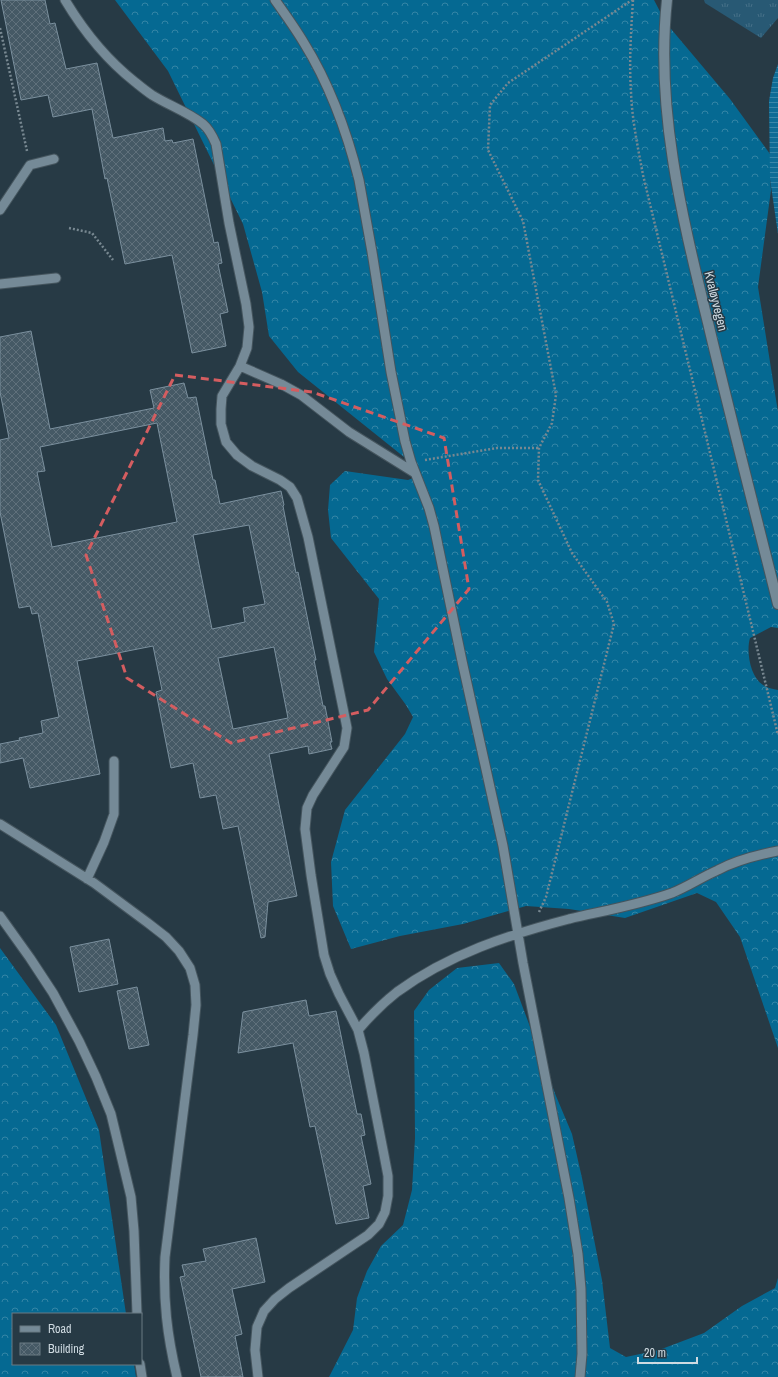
<svg xmlns="http://www.w3.org/2000/svg" width="778" height="1377" viewBox="0 0 778 1377" font-family="'Archivo Narrow',sans-serif">
  <style>
    .grass { fill: url(#grass-tufts) }
    .forest { fill: url(#forest-crowns) }
    .water { fill: url(#water-rules) }
    .building { fill: url(#building-cross-hatch); stroke: #7b909e; fill-rule: evenodd }
    .lines { fill: none; stroke-linecap: round; stroke-linejoin: round }
    .service-casing { stroke: #45555e; stroke-width: 11 }
    .tertiary-casing { stroke: #45555e; stroke-width: 12 }
    .path { stroke: #788891; stroke-width: 2.5; stroke-dasharray: 2 2; stroke-linecap: butt }
    .service { stroke: #758a97; stroke-width: 9 }
    .tertiary { stroke: #758a97; stroke-width: 10 }
    .marked { fill: none; stroke: #d45d60; stroke-width: 3; stroke-dasharray: 8 5; stroke-linejoin: round }
    .labels { text-anchor: middle; dominant-baseline: central; stroke-width: 3; stroke-linejoin: round; paint-order: stroke }
    .street-label { font-size: 13px; fill: #cfdae1; stroke: #273a45 }
  </style>
  <defs>
    <pattern id="grass-tufts" width="24" height="20" patternUnits="userSpaceOnUse"><rect width="24" height="20" fill="#285974"/><path d="M3 7l-1-3M5 7V3M7 7l1-3M15 17l-1-3M17 17v-4M19 17l1-3" fill="none" stroke="#467088"/></pattern>
    <pattern id="forest-crowns" width="20" height="18" patternUnits="userSpaceOnUse"><rect width="20" height="18" fill="#056992"/><path d="M2 6a3 3 0 1 1 6 0M12 15a3 3 0 1 1 6 0" fill="none" stroke="#3485a6"/></pattern>
    <pattern id="water-rules" width="6" height="5" patternUnits="userSpaceOnUse"><rect width="6" height="5" fill="#0e6c96"/><path d="M0 2.5h6" fill="none" stroke="#3b87a9"/></pattern>
    <pattern id="building-cross-hatch" width="8" height="8" patternUnits="userSpaceOnUse"><rect width="8" height="8" fill="#455965"/><path d="M0 0l8 8M0 8l8-8" fill="none" stroke="#5f707b"/></pattern>
  </defs>
  <rect width="100%" height="100%" fill="#273a45"/>
  <path class="grass" d="M 704,0 L 778,0 L 778,18 L 761,38 L 705,3 Z"/>
  <path class="forest" d="M 115,0 L 654,0 L 666,23 L 730,99 L 770,154 L 770,179 L 771,190 L 758,287 L 778,412 L 778,628 L 771,627 L 750,638 C 746,651 750,677 763,685 C 767,688 773,689 778,690 L 778,1048 L 740,937 L 716,902 L 697,893 L 625,918 L 569,909 L 526,906 L 463,924 L 400,936 L 351,949 L 333,906 L 331,862 L 345,810 L 405,734 L 413,717 L 406,705 L 387,679 L 374,652 L 379,599 L 331,538 L 328,510 L 330,485 L 345,471 L 408,480 L 418,476 L 409,461 L 298,372 L 269,336 L 262,292 L 243,224 L 168,71 Z
    M 0,948 L 56,1025 L 99,1130 L 126,1314 L 13,1314 L 13,1364 L 134,1364 L 136,1377 L 0,1377 Z
    M 499,963 L 514,984 L 556,1096 L 572,1134 L 582,1178 L 602,1280 L 610,1348 L 626,1357 L 659,1350 L 704,1333 L 742,1306 L 775,1288 L 778,1278 L 778,1377 L 329,1377 L 353,1330 L 357,1298 L 367,1271 L 381,1246 L 403,1225 L 412,1190 L 415,1138 L 414,1011 L 429,990 L 457,968 Z"/>
  <path class="water" d="M 778,64 L 778,234 L 770,179 L 769,101 L 773,78 Z"/>
  <path class="building" d="M 1,0 L 45,0 L 50,24 L 55,23 L 66,69 L 97,63 L 113,138 L 163,128 L 165,141 L 172,140 L 173,143 L 193,139 L 214,243 L 218,242 L 222,263 L 218,264 L 228,312 L 220,314 L 226,346 L 192,353 L 172,255 L 125,264 L 107,178 L 105,179 L 92,109 L 53,117 L 48,95 L 21,100 Z
    M 31,331 L 50,429 L 154,408 L 150,390 L 184,383 L 188,398 L 196,397 L 213,480 L 215,480 L 220,504 L 281,491 L 284,505 L 283,506 L 296,573 L 298,572 L 316,660 L 314,660 L 323,706 L 325,706 L 332,742 L 330,742 L 332,749 L 309,754 L 308,746 L 269,754 L 297,896 L 268,902 L 265,937 L 261,938 L 238,826 L 223,829 L 216,795 L 200,798 L 193,763 L 171,768 L 156,692 L 162,690 L 153,646 L 77,661 L 100,774 L 30,788 L 23,758 L 0,763 L 0,744 L 20,740 L 19,738 L 43,733 L 41,721 L 59,717 L 38,613 L 32,614 L 30,606 L 19,608 L 0,512 L 0,440 L 9,438 L 0,392 L 0,337 ZM 157,423 L 177,522 L 52,547 L 37,472 L 45,471 L 40,447 ZM 249,525 L 265,604 L 243,608 L 245,622 L 212,629 L 193,535 ZM 274,647 L 288,718 L 233,729 L 218,658 Z
    M 109,939 L 118,984 L 79,992 L 70,947 Z
    M 137,987 L 149,1045 L 129,1049 L 117,991 Z
    M 306,1000 L 309,1016 L 336,1011 L 357,1114 L 361,1114 L 365,1135 L 361,1136 L 371,1184 L 363,1186 L 369,1218 L 336,1224 L 315,1126 L 310,1127 L 293,1043 L 238,1053 L 243,1012 Z
    M 256,1238 L 265,1282 L 232,1289 L 242,1334 L 235,1336 L 243,1377 L 201,1377 L 180,1277 L 185,1276 L 182,1265 L 206,1261 L 203,1249 Z"/>
  <g class="lines">
    <g class="service-casing">
      <path id="service" d="M 65,0 C 83,30 107,60 135,82 C 140,86 146,91 152,95 C 168,105 188,112 203,124 C 209,129 213,137 216,144 L 229,223 L 246,304 L 249,327 L 247,348 L 240,366 L 222,396 L 221,409 L 221,424 L 226,442 L 237,455 L 252,466 L 280,480 L 290,487 L 297,498 L 308,537 L 345,718 L 347,728 L 344,747 L 313,795 L 307,808 L 305,829 L 311,875 L 324,955 L 330,974 L 339,994 L 358,1030 L 364,1053 L 384,1155 L 388,1176 L 388,1196 L 385,1212 L 379,1224 L 368,1235 L 289,1288 L 275,1299 L 264,1311 L 257,1327 L 255,1350 L 258,1377
        M 275,0 C 285,14 295,28 304,43 C 330,85 347,132 359,180 L 372,252 L 391,372 L 405,441 L 411,462 L 429,508 L 434,526 L 462,661 L 503,846 L 523,963 L 569,1198 L 578,1254 L 581,1289 L 582,1354 L 580,1377
        M 0,210 L 30,165 L 54,159
        M 0,284 L 56,278
        M 240,366 L 281,384 L 301,395 L 349,432 L 415,473
        M 0,824 L 94,883 L 148,923 L 166,937 L 179,951 L 190,968 L 195,985 L 196,1005 L 193,1035 L 165,1257 C 163,1300 167,1335 177,1377
        M 87,879 L 104,842 L 114,814 L 114,761
        M 0,916 L 30,958 L 53,993 L 79,1041 L 96,1077 L 111,1114 L 131,1197 L 134,1231 L 137,1314
        M 358,1030 C 370,1016 383,1003 397,992 C 449,954 508,935 569,919 C 603,911 638,905 672,893 C 687,887 702,877 718,870 C 737,860 757,855 778,851
        M 140,1364 L 142,1377"/>
    </g>
    <g class="tertiary-casing">
      <path id="tertiary" d="M 667,0 C 655,111 683,220 709,327 C 731,419 755,512 778,604"/>
    </g>
    <path class="path" d="M 633,0 C 631,31 629,62 631,92 C 632,120 638,148 643,175 L 778,735
      M 0,28 L 27,151
      M 69,228 L 92,233 L 113,260
      M 425,460 L 497,448 L 539,448
      M 539,912 L 546,897 L 614,624 L 607,602 L 572,553 L 538,480 L 539,448 L 552,423 L 556,395 L 523,221 L 488,150 L 490,105 L 508,83 L 632,0"/>
    <use href="#service" class="service"/>
    <use href="#tertiary" class="tertiary"/>
  </g>
  <path class="marked" d="M 175,375 L 312,392 L 444,438 L 469,589 L 368,710 L 231,743 L 127,678 L 86,555 Z"/>
  <g class="labels">
    <g class="street-label">
      <text transform="translate(716 301) rotate(76)">Kvaløyvegen</text>
    </g>
  </g>
  <rect x="12" y="1313" width="130" height="52" fill="#273a45" stroke="#6a7a83"/>
  <rect x="20" y="1326" width="20" height="6" fill="#758a97" stroke="#6a7a83"/>
  <text x="48" y="1333" font-size="12" fill="#cfdae1">Road</text>
  <rect x="20" y="1343" width="20" height="12" fill="url(#building-cross-hatch)" stroke="#6a7a83"/>
  <text x="48" y="1353" font-size="12" fill="#cfdae1">Building</text>
  <path d="M638 1357v6h59v-6" fill="none" stroke="#cfdae1" stroke-width="2"/>
  <text x="644" y="1357" font-size="12" fill="#cfdae1" stroke="#273a45" stroke-width="3" paint-order="stroke">20 m</text>
</svg>
